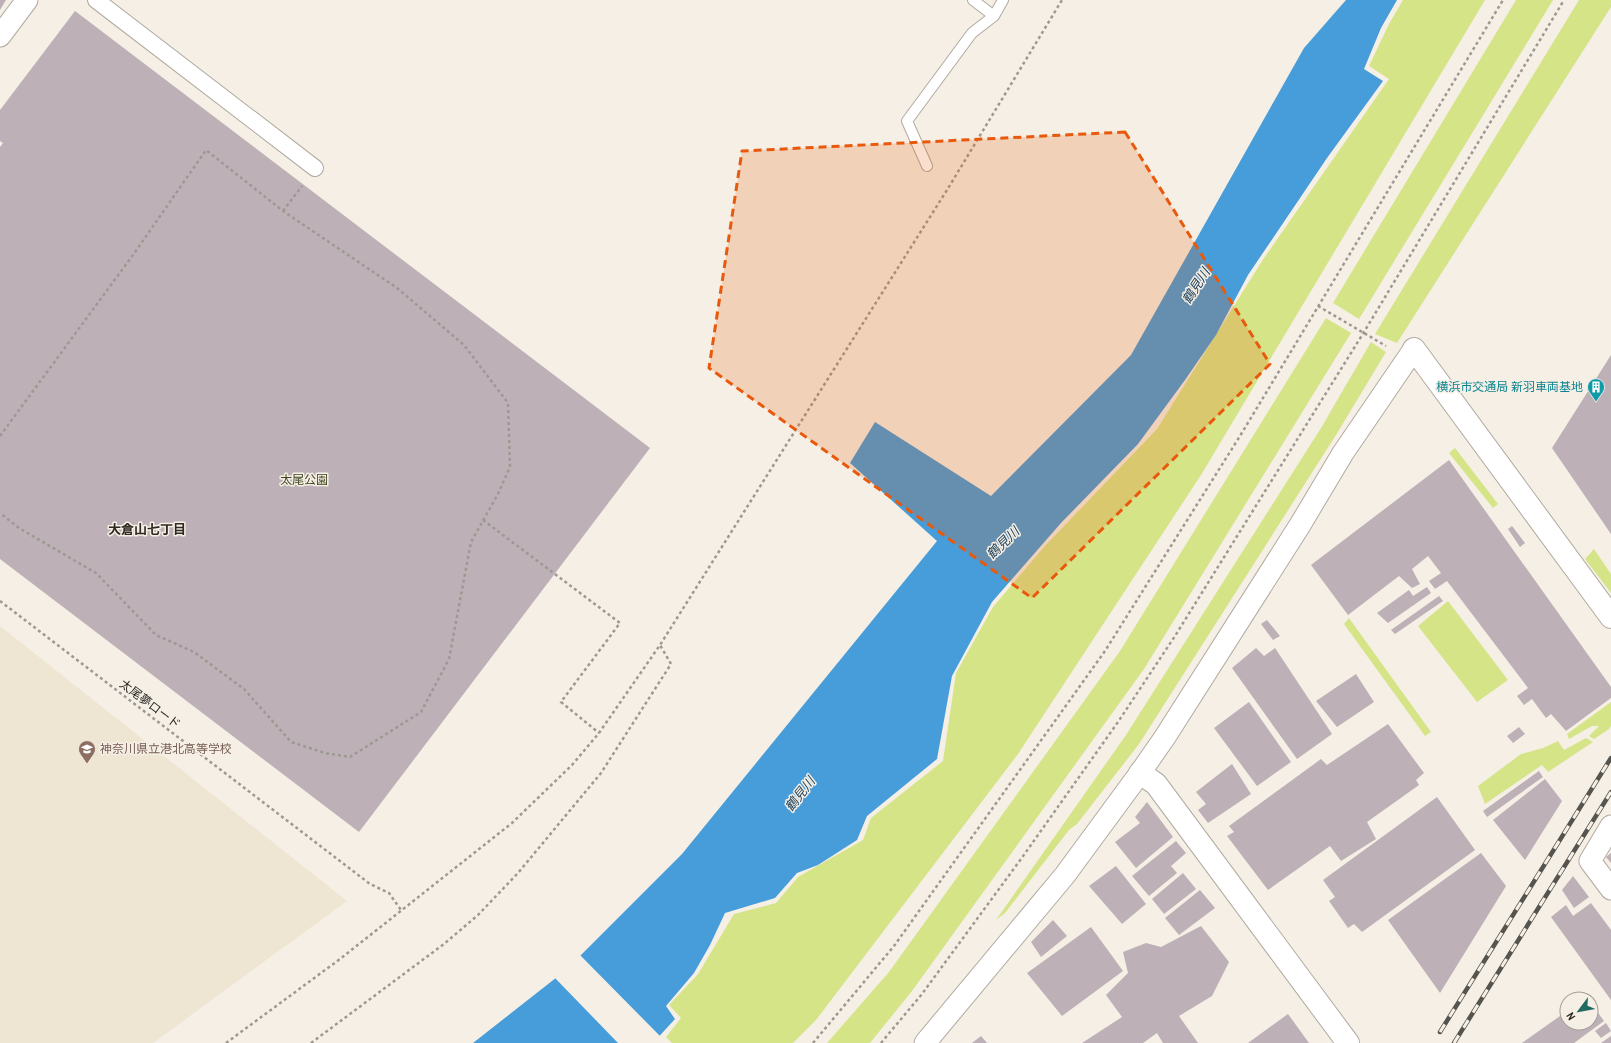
<svg xmlns="http://www.w3.org/2000/svg" width="1611" height="1043" viewBox="0 0 1611 1043" font-family="'Archivo Narrow','Noto Sans JP',sans-serif">
  <style>
    .built { fill: #efe5d3 }
    .green { fill: #d6e488 }
    .water { fill: #479dd9 }
    .pier { fill: #f5efe5 }
    .building { fill: #bdb1b7 }
    .lines { fill: none; stroke-linecap: round; stroke-linejoin: round }
    .service-casing { stroke: #b0aaa0; stroke-width: 12 }
    .pedestrian-casing { stroke: #b0aaa0; stroke-width: 18 }
    .minor-casing { stroke: #b0aaa0; stroke-width: 23 }
    .tertiary-casing { stroke: #b0aaa0; stroke-width: 24 }
    .path { stroke: #9d9992; stroke-width: 2.5; stroke-dasharray: 3 3; stroke-linecap: butt }
    .service { stroke: #fff; stroke-width: 10 }
    .pedestrian { stroke: #fff; stroke-width: 16 }
    .minor { stroke: #fff; stroke-width: 21 }
    .tertiary { stroke: #fff; stroke-width: 22 }
    .rail-casing { stroke: #56544e; stroke-width: 4.5 }
    .rail { stroke: #f5efe5; stroke-width: 3; stroke-dasharray: 9; stroke-linecap: butt }
    .marked { fill: #e8590c; fill-opacity: 0.2; stroke: #e8590c; stroke-width: 3; stroke-dasharray: 8 5; stroke-linejoin: round }
    .labels { text-anchor: middle; dominant-baseline: central; stroke-width: 3; stroke-linejoin: round; paint-order: stroke }
    .culture-label { font-size: 12px; fill: #0d838f; stroke: #f5efe5; text-anchor: end }
    .park-label { font-size: 12px; fill: #3e441c; stroke: #f5efe5 }
    .street-label { font-size: 12px; fill: #2a2824; stroke: #f5efe5 }
    .education-label { font-size: 12px; fill: #785e54; stroke: #f5efe5; text-anchor: start }
    .water-label { font-size: 13px; font-style: italic; fill: #1f425c; stroke: #f5efe5 }
    .neighbourhood-label { font-size: 13px; font-weight: bold; fill: #2e2921; stroke: #f5efe5 }
  </style>
  <rect width="100%" height="100%" fill="#f5efe5"/>
  <path class="built" d="M 0,626 L 347,901 L 153,1043 L 0,1043 Z"/>
  <path class="green" d="M 1403,0 L 1485,0 L 1201,475 L 1018,754 L 816,1020 L 793,1043 L 672,1043 L 666,1037 L 681,1018 L 669,1005 L 698,974 L 734,914 L 776,903 L 798,877 L 863,840 L 871,818 L 943,761 L 956,673 L 993,607 L 1044,547 L 1157,429 L 1262,261 L 1389,79 L 1369,66 L 1389,24 Z
    M 1516,0 L 1553,0 L 1359,319 L 1333,303 Z
    M 1579,0 L 1611,0 L 1611,7 L 1397,343 L 1375,334 Z
    M 1326,318 L 1351,333 L 1144,669 L 912,991 L 870,1043 L 827,1043 L 889,972 L 1120,651 Z
    M 1371,342 L 1386,352 L 1336,435 L 1139,744 L 1077,824 L 1069,830 L 1005,913 L 996,920 L 1126,735 L 1321,428 Z
    M 1455,448 L 1498,504 L 1493,508 L 1449,453 Z
    M 1594,549 L 1611,574 L 1611,593 L 1585,559 Z
    M 1448,601 L 1508,680 L 1477,702 L 1418,626 Z
    M 1349,618 L 1431,732 L 1425,736 L 1344,624 Z
    M 1611,702 L 1611,726 L 1609,729 L 1594,739 L 1589,736 L 1599,726 L 1592,726 L 1569,739 L 1567,734 Z
    M 1586,738 L 1593,742 L 1548,772 L 1542,765 L 1485,804 L 1478,786 L 1521,754 L 1543,748 L 1558,741 L 1564,750 Z"/>
  <path class="water" d="M 1346,0 L 1397,0 L 1381,28 L 1364,69 L 1383,81 L 1327,158 L 1248,275 L 1216,335 L 1185,380 L 1138,444 L 1061,523 L 992,602 L 952,676 L 937,759 L 867,816 L 857,840 L 818,865 L 797,873 L 775,898 L 725,913 L 710,945 L 694,973 L 666,1006 L 675,1019 L 653,1043 L 473,1043 L 566,970 L 682,854 L 937,541 L 850,463 L 875,422 L 991,496 L 1131,355 L 1304,48 Z"/>
  <path class="pier" d="M 579,954 L 661,1037 L 656,1043 L 618,1043 L 554,977 Z"/>
  <path class="building" d="M 0,0 L 6,0 L 0,10 Z
    M 75,11 L 650,448 L 359,832 L 0,559 L 0,147 L 3,143 L 0,141 L 0,110 Z
    M 1611,355 L 1611,534 L 1552,448 Z
    M 1449,460 L 1611,687 L 1611,698 L 1566,731 L 1551,714 L 1546,718 L 1532,699 L 1524,705 L 1517,696 L 1528,688 L 1447,581 L 1435,589 L 1429,581 L 1441,573 L 1428,556 L 1412,569 L 1420,584 L 1412,588 L 1399,576 L 1348,615 L 1311,565 Z
    M 1512,526 L 1525,543 L 1520,547 L 1508,529 Z
    M 1427,587 L 1431,593 L 1388,623 L 1377,613 L 1409,590 L 1413,596 Z
    M 1439,596 L 1443,601 L 1395,634 L 1391,630 Z
    M 1267,620 L 1280,636 L 1273,640 L 1261,624 Z
    M 1256,648 L 1264,656 L 1275,648 L 1332,734 L 1297,759 L 1232,668 Z
    M 1356,674 L 1374,702 L 1337,727 L 1316,701 Z
    M 1249,702 L 1291,762 L 1257,786 L 1214,728 Z
    M 1388,724 L 1424,773 L 1416,780 L 1419,785 L 1367,822 L 1376,839 L 1341,861 L 1330,846 L 1268,890 L 1227,836 L 1234,832 L 1229,826 L 1321,759 L 1327,765 Z
    M 1519,727 L 1525,734 L 1513,743 L 1507,736 Z
    M 1232,764 L 1251,794 L 1208,823 L 1198,810 L 1206,804 L 1196,792 Z
    M 1539,771 L 1543,777 L 1487,817 L 1483,811 Z
    M 1545,779 L 1562,801 L 1525,860 L 1493,820 Z
    M 1437,797 L 1475,850 L 1362,932 L 1354,924 L 1348,928 L 1329,901 L 1335,897 L 1323,880 Z
    M 1147,802 L 1173,837 L 1136,868 L 1115,842 L 1140,823 L 1135,817 Z
    M 1176,841 L 1186,853 L 1171,866 L 1177,873 L 1149,896 L 1132,876 Z
    M 1481,853 L 1506,886 L 1440,993 L 1388,920 Z
    M 1611,853 L 1611,863 L 1606,857 Z
    M 1116,866 L 1146,904 L 1122,924 L 1089,886 Z
    M 1183,873 L 1196,889 L 1164,914 L 1152,899 Z
    M 1573,876 L 1589,897 L 1574,908 L 1562,890 Z
    M 1200,890 L 1215,908 L 1179,935 L 1165,918 Z
    M 1591,903 L 1611,930 L 1611,1000 L 1551,917 L 1566,905 L 1573,916 Z
    M 1053,920 L 1067,936 L 1041,957 L 1031,942 Z
    M 1201,926 L 1229,962 L 1212,996 L 1179,1016 L 1198,1043 L 1163,1043 L 1157,1033 L 1143,1043 L 1082,1043 L 1122,1017 L 1106,995 L 1128,973 L 1123,952 L 1146,943 L 1161,947 Z
    M 1091,927 L 1123,971 L 1062,1016 L 1027,973 Z
    M 1591,1003 L 1604,1021 L 1574,1043 L 1522,1043 L 1567,1011 L 1567,1023 L 1591,1023 Z
    M 1288,1014 L 1309,1043 L 1248,1043 Z
    M 1606,1023 L 1611,1031 L 1601,1038 L 1595,1031 Z
    M 981,1036 L 987,1043 L 972,1043 Z
    M 1611,1036 L 1611,1043 L 1601,1043 Z"/>
  <g class="lines">
    <g class="service-casing">
      <path id="service" d="M 973,0 L 994,16
        M 927,166 L 907,121 L 972,33 L 994,16 L 1003,0"/>
    </g>
    <g class="pedestrian-casing">
      <path id="pedestrian" d="M 96,0 L 315,168"/>
    </g>
    <g class="minor-casing">
      <path id="minor" d="M 0,36 L 27,0
        M 1611,826 L 1590,861 L 1611,889
        M 925,1043 L 1065,875 L 1140,773 L 1165,737 L 1300,525 L 1343,453 L 1414,349"/>
    </g>
    <g class="tertiary-casing">
      <path id="tertiary" d="M 1414,349 L 1611,617
        M 1140,773 L 1156,784 L 1348,1043"/>
    </g>
    <path class="path" d="M 283,211 L 302,186
      M 1318,306 L 1386,346
      M 0,436 L 133,255 L 206,150 L 283,211 L 397,288 L 464,345 L 508,403 L 510,467 L 498,494 L 471,542 L 449,659 L 421,712 L 350,757 L 325,753 L 291,742 L 244,689 L 194,652 L 156,635 L 96,573 L 19,528 L 0,513
      M 483,520 L 620,623 L 561,702 L 599,733
      M 0,601 L 370,884 L 389,893 L 401,910
      M 226,1043 L 340,959 L 512,823 L 572,765 L 599,733 L 660,645 L 947,190 L 1062,0
      M 311,1043 L 444,944 L 478,915 L 518,873 L 601,773 L 671,664 L 660,645
      M 813,1043 L 894,946 L 1105,651 L 1240,436 L 1503,0
      M 881,1043 L 922,994 L 1021,859 L 1118,722 L 1175,636 L 1364,332 L 1564,0"/>
    <use href="#service" class="service"/>
    <use href="#pedestrian" class="pedestrian"/>
    <use href="#minor" class="minor"/>
    <use href="#tertiary" class="tertiary"/>
    <g class="rail-casing">
      <path id="rail" d="M 1440,1032 L 1611,758
        M 1454,1043 L 1611,792"/>
    </g>
    <use href="#rail" class="rail"/>
  </g>
  <path class="marked" d="M 1125,132 L 1270,364 L 1032,598 L 709,368 L 742,151 Z"/>
  <defs>
    <g id="building-pin" transform="scale(0.9)"><path d="M0 17L-7.5 6A9.5 9.5 0 1 1 7.5 6Z" fill="#0f9aa8" stroke="#f5efe5"/><path d="M-4-6H4V6H1V3H-1V6H-4ZM-2.5-4.3h1.7v1.8h-1.7ZM.8-4.3h1.7v1.8H.8ZM-2.5-1h1.7V.8h-1.7ZM.8-1h1.7V.8H.8Z" fill="#fff"/></g>
    <g id="school-pin" transform="scale(0.9)"><path d="M0 17L-7.5 6A9.5 9.5 0 1 1 7.5 6Z" fill="#8d6e63" stroke="#f5efe5"/><path d="M0-5L7-2L0 1L-7-2ZM-4 1L0 2.5L4 1V4Q0 6-4 4Z" fill="#fff"/></g>
  </defs>
  <g fill-rule="evenodd">
    <use href="#building-pin" x="1596" y="387"/>
    <use href="#school-pin" x="87" y="749"/>
  </g>
  <g class="labels">
    <g class="culture-label">
      <text x="1583" y="387">横浜市交通局 新羽車両基地</text>
    </g>
    <g class="park-label">
      <text x="304" y="480">太尾公園</text>
    </g>
    <g class="street-label">
      <text transform="translate(150 704) rotate(37)">太尾夢ロード</text>
    </g>
    <g class="education-label">
      <text x="100" y="749">神奈川県立港北高等学校</text>
    </g>
    <g class="water-label">
      <text transform="translate(1196 286) rotate(-57)">鶴見川</text>
      <text transform="translate(1003 543) rotate(-44)">鶴見川</text>
      <text transform="translate(800 794) rotate(-52)">鶴見川</text>
    </g>
    <g class="neighbourhood-label">
      <text x="147" y="529">大倉山七丁目</text>
    </g>
  </g>
  <g transform="translate(1579 1011) rotate(238)"><circle r="19" fill="#f5efe5" stroke="#a49f98"/>
  <path d="M0-3L7 15L0 10L-7 15Z" fill="#216a62"/>
  <text y="-6" font-size="11" font-weight="bold" text-anchor="middle" fill="#2a2824">N</text>
  </g>
</svg>
